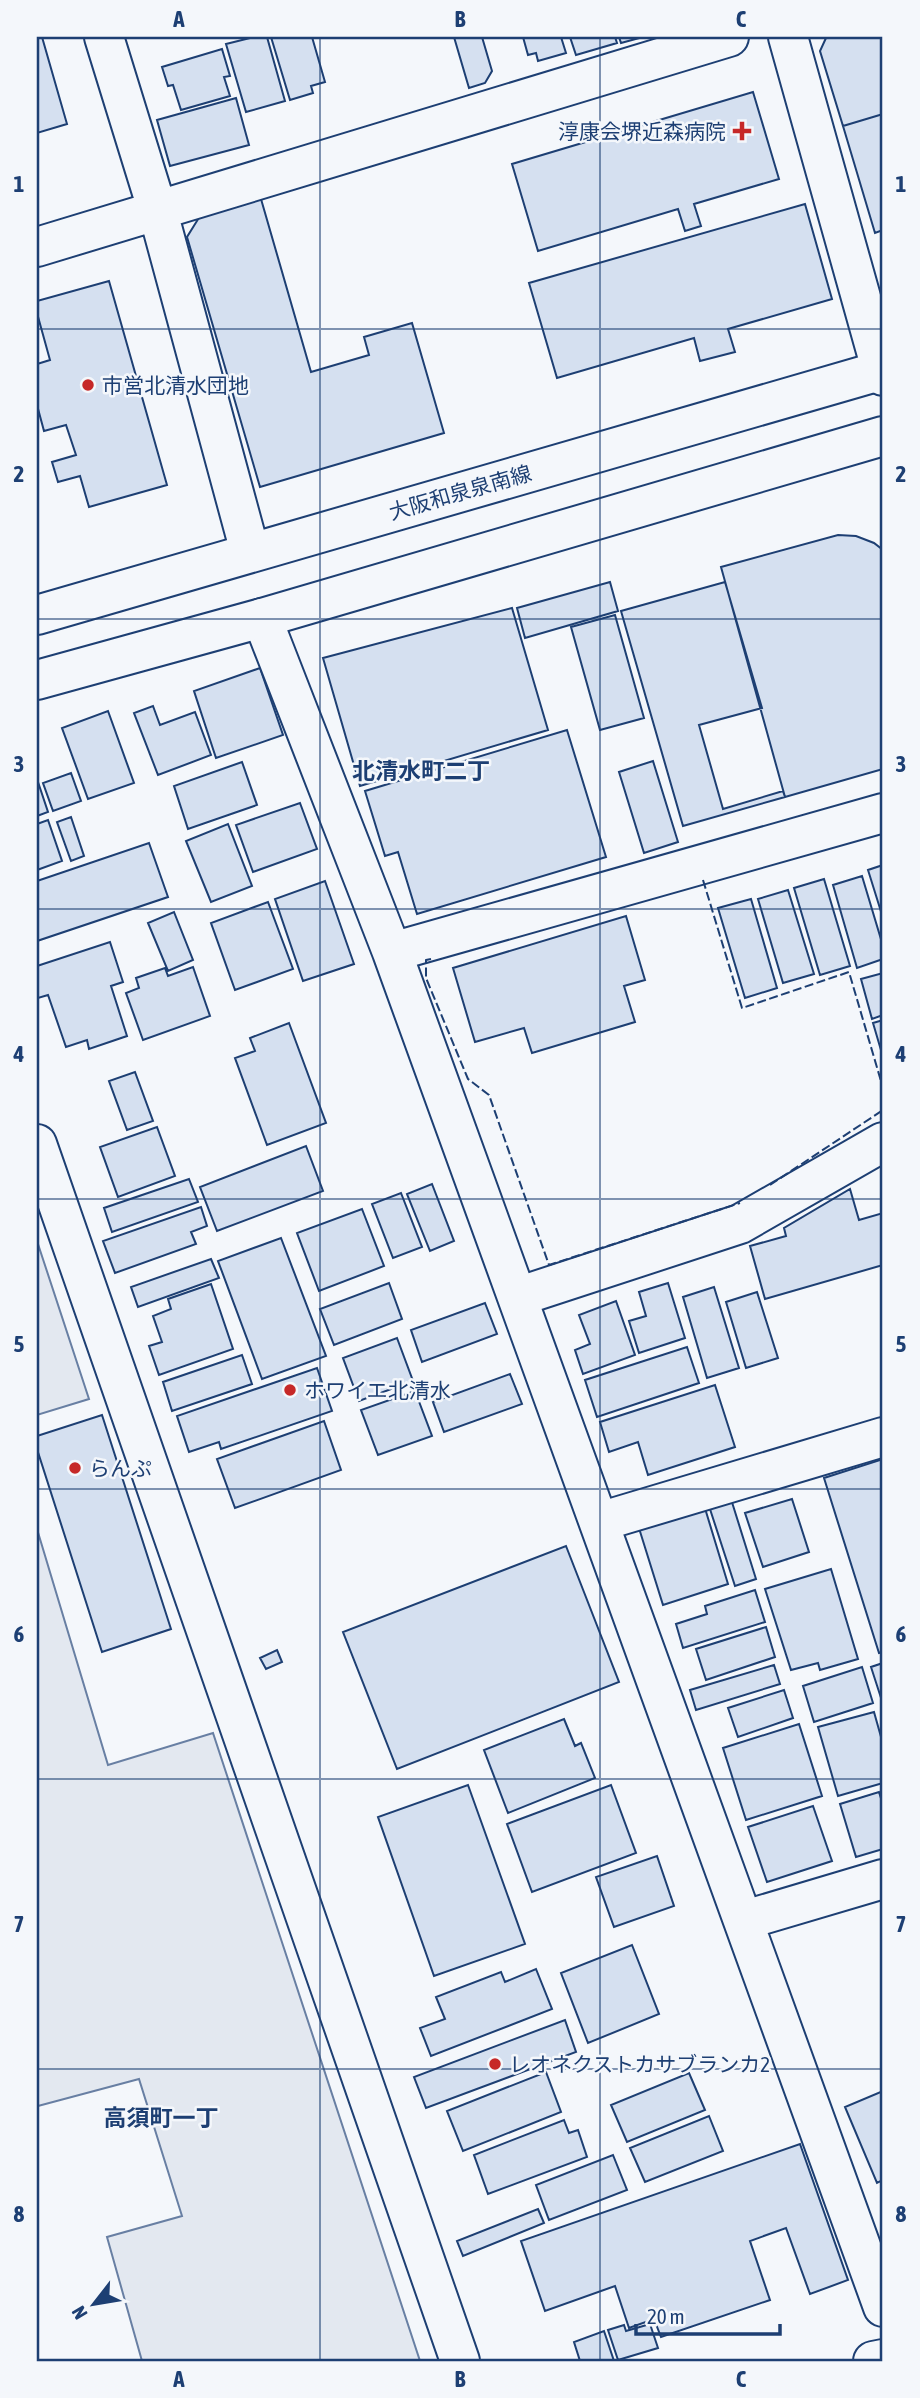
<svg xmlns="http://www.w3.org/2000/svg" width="920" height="2398" viewBox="0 0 920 2398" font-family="'Asap Condensed','Noto Sans JP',sans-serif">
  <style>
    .parking { fill: #e3e8f0; stroke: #687fa3; stroke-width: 2 }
    .building { fill: #d5e0f0; stroke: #1d3f73; stroke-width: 2 }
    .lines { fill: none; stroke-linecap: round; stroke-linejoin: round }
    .minor-casing { stroke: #1d3f73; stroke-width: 42 }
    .tertiary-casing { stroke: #1d3f73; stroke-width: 42 }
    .primary-casing { stroke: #1d3f73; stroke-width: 42 }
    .minor { stroke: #f4f7fb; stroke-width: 38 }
    .tertiary { stroke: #f4f7fb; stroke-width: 38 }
    .primary { stroke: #f4f7fb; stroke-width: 38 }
    .fence { stroke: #1d3f73; stroke-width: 2; stroke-dasharray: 9 3.5; stroke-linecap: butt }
    .grid { fill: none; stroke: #1d3f73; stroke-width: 2; stroke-opacity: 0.55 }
    .poi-dot { fill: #c62828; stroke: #f4f7fb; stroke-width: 2.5 }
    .labels { text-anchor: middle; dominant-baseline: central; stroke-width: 5; stroke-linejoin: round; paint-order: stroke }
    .poi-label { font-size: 21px; fill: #1d3f73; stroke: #f4f7fb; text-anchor: start }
    .street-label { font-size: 21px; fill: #1d3f73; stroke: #f4f7fb }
    .neighbourhood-label { font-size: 23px; font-weight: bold; fill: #1d3f73; stroke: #f4f7fb }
    .neatline { fill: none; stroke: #1d3f73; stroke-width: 2.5 }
    .grid-label { font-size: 23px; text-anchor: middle; font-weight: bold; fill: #1d3f73 }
  </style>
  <rect width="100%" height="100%" fill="#f4f7fb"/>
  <path class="parking" d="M 37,1241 L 89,1399 L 37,1415 Z
    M 37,1529 L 108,1765 L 213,1733 L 420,2361 L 142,2361 L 107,2237 L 182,2216 L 139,2079 L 38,2106 L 37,2101 Z"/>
  <path class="building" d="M 37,37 L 42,37 L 67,124 L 37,133 Z
    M 254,37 L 267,37 L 285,101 L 246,112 L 226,44 Z
    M 271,37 L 312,37 L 325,82 L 311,86 L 313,93 L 290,100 Z
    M 454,37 L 482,37 L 492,71 L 485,83 L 469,88 Z
    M 523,37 L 561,37 L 566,53 L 538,61 L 536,53 L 528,55 Z
    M 570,37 L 615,37 L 617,43 L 576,55 Z
    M 619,37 L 643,37 L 621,43 Z
    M 832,37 L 883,37 L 883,114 L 843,126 L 820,51 L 826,38 Z
    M 222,49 L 230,76 L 224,77 L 230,96 L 181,110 L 173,85 L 168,86 L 162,67 Z
    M 753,92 L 779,179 L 694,204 L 701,226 L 685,231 L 678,209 L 538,251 L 512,164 Z
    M 236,98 L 249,145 L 170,166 L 157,120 Z
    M 883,114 L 883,230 L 875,233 L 843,126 Z
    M 261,199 L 311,372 L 369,355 L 364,337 L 412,323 L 444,433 L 260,487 L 187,237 L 200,216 Z
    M 805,204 L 832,299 L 728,329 L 735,352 L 700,361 L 694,338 L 557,378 L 529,283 Z
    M 109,281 L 167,485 L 89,507 L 80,476 L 58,482 L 52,462 L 76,455 L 66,425 L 44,431 L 37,405 L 37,364 L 50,360 L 37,313 L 37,301 Z
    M 838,535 L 856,536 L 874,543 L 883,550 L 883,769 L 785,797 L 721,567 Z
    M 610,582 L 618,611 L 525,638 L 517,608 Z
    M 725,582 L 762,708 L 699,725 L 723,809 L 783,791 L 785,797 L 683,826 L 621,611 Z
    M 512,608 L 548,730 L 360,786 L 323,658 Z
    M 615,615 L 644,718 L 600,730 L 571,627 Z
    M 260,668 L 283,735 L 216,758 L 194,691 Z
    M 153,706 L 160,725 L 195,712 L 211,755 L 158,775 L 134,713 Z
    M 108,711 L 134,783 L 88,799 L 62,728 Z
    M 567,730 L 606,857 L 417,914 L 398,852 L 385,856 L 365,791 Z
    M 653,761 L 678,842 L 644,853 L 619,772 Z
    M 242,762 L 257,805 L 188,829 L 174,786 Z
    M 71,773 L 81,801 L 53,811 L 43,783 Z
    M 37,779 L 48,812 L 37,816 Z
    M 300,803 L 317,849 L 253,872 L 236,825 Z
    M 71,817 L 84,856 L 71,861 L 57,822 Z
    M 48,820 L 62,861 L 37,870 L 37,824 Z
    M 228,824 L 252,886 L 211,902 L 186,841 Z
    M 149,843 L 168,897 L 37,941 L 37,881 Z
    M 883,865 L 883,918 L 868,870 Z
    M 862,876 L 883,946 L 883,959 L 857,968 L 833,885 Z
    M 824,879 L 850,966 L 820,975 L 794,888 Z
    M 325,881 L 354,964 L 303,981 L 275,899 Z
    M 788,890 L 814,974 L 783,983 L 758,899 Z
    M 751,899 L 777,988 L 745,998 L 718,908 Z
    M 268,902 L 293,969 L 235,990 L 211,923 Z
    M 174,912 L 193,960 L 168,971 L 148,923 Z
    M 626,916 L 645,980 L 624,986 L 635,1022 L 532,1053 L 524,1028 L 475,1042 L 453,968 Z
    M 110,942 L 123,982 L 111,986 L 127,1036 L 89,1049 L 87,1040 L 66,1047 L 48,995 L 38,998 L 37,966 Z
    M 193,967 L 210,1016 L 143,1040 L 126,993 L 139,988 L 136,978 L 165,968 L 168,976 Z
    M 883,973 L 883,1015 L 872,1019 L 861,979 Z
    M 883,1020 L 883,1057 L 873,1023 Z
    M 289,1023 L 326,1123 L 267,1145 L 235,1058 L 255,1051 L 250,1038 Z
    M 135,1072 L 153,1121 L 127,1130 L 109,1081 Z
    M 157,1127 L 175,1176 L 118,1197 L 100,1147 Z
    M 306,1146 L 323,1191 L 217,1231 L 200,1187 Z
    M 189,1179 L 198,1202 L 112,1232 L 104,1208 Z
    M 432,1184 L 454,1241 L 430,1251 L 407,1194 Z
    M 850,1189 L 859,1220 L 883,1213 L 883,1265 L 765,1299 L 750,1246 L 786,1236 L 784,1228 Z
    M 401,1193 L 422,1247 L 393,1258 L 372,1204 Z
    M 201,1207 L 207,1226 L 191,1232 L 196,1244 L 115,1273 L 103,1241 Z
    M 362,1209 L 384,1266 L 319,1291 L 297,1233 Z
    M 281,1238 L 326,1356 L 262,1379 L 218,1261 Z
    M 211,1259 L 219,1278 L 138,1307 L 131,1287 Z
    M 389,1283 L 402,1319 L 334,1345 L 320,1309 Z
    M 668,1283 L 685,1338 L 639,1353 L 629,1321 L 646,1316 L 639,1292 Z
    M 211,1284 L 233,1349 L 159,1375 L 149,1346 L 162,1342 L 153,1316 L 171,1309 L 168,1299 Z
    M 714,1287 L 739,1368 L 707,1378 L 683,1297 Z
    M 757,1292 L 778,1358 L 746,1368 L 726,1302 Z
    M 616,1301 L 635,1355 L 583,1374 L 575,1350 L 590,1344 L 579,1315 Z
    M 485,1303 L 497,1334 L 422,1362 L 411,1330 Z
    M 397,1338 L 413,1381 L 359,1401 L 343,1358 Z
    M 687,1347 L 699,1383 L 597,1417 L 585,1380 Z
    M 242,1355 L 252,1384 L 172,1411 L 163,1382 Z
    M 317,1368 L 332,1411 L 221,1449 L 219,1442 L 189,1452 L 177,1416 Z
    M 510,1374 L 522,1404 L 444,1432 L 433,1402 Z
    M 715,1385 L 735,1447 L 648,1475 L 638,1442 L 609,1452 L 600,1422 Z
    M 415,1391 L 432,1436 L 378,1455 L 361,1410 Z
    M 102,1415 L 171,1629 L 102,1652 L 37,1449 L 37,1436 Z
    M 324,1421 L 341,1470 L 235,1508 L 217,1459 Z
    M 883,1459 L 883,1652 L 879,1653 L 824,1478 Z
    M 731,1499 L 756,1579 L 735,1586 L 709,1506 Z
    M 792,1499 L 809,1552 L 763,1567 L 745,1513 Z
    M 704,1505 L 728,1584 L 663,1605 L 638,1525 Z
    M 566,1546 L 619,1682 L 397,1769 L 343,1632 Z
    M 831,1569 L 858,1659 L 820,1670 L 818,1663 L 791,1670 L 765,1589 Z
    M 755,1590 L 765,1622 L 683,1648 L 676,1624 L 707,1614 L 705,1606 Z
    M 766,1627 L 775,1657 L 706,1680 L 696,1649 Z
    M 277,1650 L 282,1662 L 266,1669 L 260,1658 Z
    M 883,1663 L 883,1700 L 882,1701 L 871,1667 Z
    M 774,1665 L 780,1684 L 696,1710 L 690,1690 Z
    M 862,1667 L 873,1703 L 814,1722 L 803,1686 Z
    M 784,1690 L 793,1718 L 738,1737 L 728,1708 Z
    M 874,1712 L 883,1744 L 883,1783 L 838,1796 L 818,1727 Z
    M 564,1719 L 575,1746 L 581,1743 L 595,1778 L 508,1813 L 484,1750 Z
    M 799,1724 L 822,1796 L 746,1820 L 723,1748 Z
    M 468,1785 L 525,1944 L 434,1976 L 378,1817 Z
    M 611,1785 L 636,1853 L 532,1892 L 507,1824 Z
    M 879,1792 L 883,1805 L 883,1849 L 856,1857 L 840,1804 Z
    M 813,1806 L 832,1861 L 767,1882 L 748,1827 Z
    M 657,1856 L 674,1906 L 614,1927 L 596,1877 Z
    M 632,1945 L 659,2014 L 588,2043 L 561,1973 Z
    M 536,1969 L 552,2009 L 431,2056 L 420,2028 L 445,2019 L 436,1997 L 501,1972 L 505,1982 Z
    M 565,2020 L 576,2052 L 426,2108 L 414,2077 Z
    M 546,2072 L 561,2112 L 463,2151 L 447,2111 Z
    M 689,2073 L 705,2110 L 627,2142 L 611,2105 Z
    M 883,2091 L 883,2180 L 877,2183 L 845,2107 Z
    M 709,2116 L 723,2151 L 645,2182 L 630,2148 Z
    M 564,2120 L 569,2133 L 578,2130 L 587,2157 L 488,2194 L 474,2155 Z
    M 800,2144 L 848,2280 L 810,2294 L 786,2228 L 750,2241 L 770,2300 L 661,2337 L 654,2319 L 629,2328 L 615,2286 L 545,2311 L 521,2241 Z
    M 613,2155 L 627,2190 L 549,2220 L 536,2185 Z
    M 538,2209 L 544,2223 L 463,2256 L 457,2241 Z
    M 650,2324 L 658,2348 L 618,2360 L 608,2330 L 624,2325 L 626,2331 Z
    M 604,2331 L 614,2361 L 580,2361 L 574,2342 Z"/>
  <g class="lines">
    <g class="minor-casing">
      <path id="minor" d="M 104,37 L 158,212 L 250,552
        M 788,37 L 883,376
        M 37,247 L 729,37
        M 262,618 L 392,952 L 883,2307
        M 392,952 L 883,813
        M 37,1144 L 460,2361
        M 517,1297 L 740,1224 L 883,1142
        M 599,1522 L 883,1437
        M 745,1920 L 883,1879"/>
    </g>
    <g class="tertiary-casing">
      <path id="tertiary" d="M 873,2361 L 883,2359"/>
    </g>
    <g class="primary-casing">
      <path id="primary" d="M 37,615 L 883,370
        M 37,680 L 262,618 L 883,436"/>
    </g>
    <use href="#minor" class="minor"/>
    <use href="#tertiary" class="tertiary"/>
    <use href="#primary" class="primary"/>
    <path class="fence" d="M 703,880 L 742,1008 L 849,972 L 883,1088
      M 431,959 L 426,960 L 426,978 L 468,1079 L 489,1095 L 549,1265 L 740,1203
      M 770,1185 L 883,1110"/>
  </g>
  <path class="grid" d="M 320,37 L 320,2361M 600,37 L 600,2361M 37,329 L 883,329M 37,619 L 883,619M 37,909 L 883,909M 37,1199 L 883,1199M 37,1489 L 883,1489M 37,1779 L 883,1779M 37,2069 L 883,2069"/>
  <g class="poi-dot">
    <path d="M738.5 120.5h7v7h7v7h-7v7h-7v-7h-7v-7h7z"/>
    <circle cx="88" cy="385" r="7"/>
    <circle cx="290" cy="1390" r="7"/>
    <circle cx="75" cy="1468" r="7"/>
    <circle cx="495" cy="2064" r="7"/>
  </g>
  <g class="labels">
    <g class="poi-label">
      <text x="726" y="131" text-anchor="end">淳康会堺近森病院</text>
      <text x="102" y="385">市営北清水団地</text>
      <text x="304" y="1390">ホワイエ北清水</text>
      <text x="89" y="1468">らんぷ</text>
      <text x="509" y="2064">レオネクストカサブランカ2</text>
    </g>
    <g class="street-label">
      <text transform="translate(460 492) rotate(-16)">大阪和泉泉南線</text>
    </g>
    <g class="neighbourhood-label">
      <text x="421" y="771">北清水町二丁</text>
      <text x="161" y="2118">高須町一丁</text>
    </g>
  </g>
  <rect width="920" height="2398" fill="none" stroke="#f4f7fb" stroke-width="77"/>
  <g transform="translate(94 2304) rotate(239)" stroke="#f4f7fb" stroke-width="5" paint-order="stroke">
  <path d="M0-5L12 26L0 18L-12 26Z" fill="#1d3f73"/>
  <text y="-10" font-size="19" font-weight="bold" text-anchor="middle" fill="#1d3f73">N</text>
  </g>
  <path d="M636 2324v10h144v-10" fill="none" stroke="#1d3f73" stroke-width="3.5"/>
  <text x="647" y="2324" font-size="21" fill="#1d3f73" stroke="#f4f7fb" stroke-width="5" paint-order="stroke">20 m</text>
  <rect x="38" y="38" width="843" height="2322" class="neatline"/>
  <g class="grid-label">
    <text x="179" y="27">A</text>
    <text x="460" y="27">B</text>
    <text x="741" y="27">C</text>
    <text x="19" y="192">1</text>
    <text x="901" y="192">1</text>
    <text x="19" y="482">2</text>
    <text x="901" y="482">2</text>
    <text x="19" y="772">3</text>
    <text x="901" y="772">3</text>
    <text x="19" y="1062">4</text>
    <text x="901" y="1062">4</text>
    <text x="19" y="1352">5</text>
    <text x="901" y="1352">5</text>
    <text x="19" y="1642">6</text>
    <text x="901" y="1642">6</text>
    <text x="19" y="1932">7</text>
    <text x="901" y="1932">7</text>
    <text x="19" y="2222">8</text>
    <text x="901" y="2222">8</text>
    <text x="179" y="2387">A</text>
    <text x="460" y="2387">B</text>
    <text x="741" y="2387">C</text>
  </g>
</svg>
